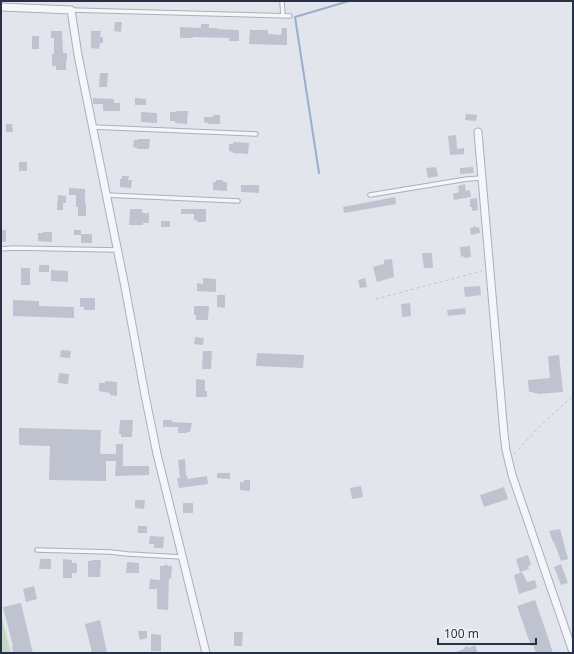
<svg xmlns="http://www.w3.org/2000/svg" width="574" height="654" viewBox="0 0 574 654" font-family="'Noto Sans',sans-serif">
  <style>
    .green { fill: #c5d6c2 }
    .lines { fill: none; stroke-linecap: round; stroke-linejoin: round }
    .stream { stroke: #9aaecf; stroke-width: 2 }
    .building { fill: #bfc3cf }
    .service-casing { stroke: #aaafba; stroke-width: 5.5 }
    .minor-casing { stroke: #aaafba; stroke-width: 9 }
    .path { stroke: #c0c3ca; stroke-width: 1; stroke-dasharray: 3 3; stroke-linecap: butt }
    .service { stroke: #f5f6f9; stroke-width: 3.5 }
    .minor { stroke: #f5f6f9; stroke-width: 7 }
  </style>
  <rect width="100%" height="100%" fill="#e2e5ec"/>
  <path class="green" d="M 1,616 L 11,653 L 1,653 Z"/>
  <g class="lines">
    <path class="stream" d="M 319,173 L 295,17 L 349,1"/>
  </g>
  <path class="building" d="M 115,22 L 122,22 L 121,32 L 114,31 Z
    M 201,24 L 209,24 L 209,28 L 217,28 L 217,29 L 239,30 L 239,41 L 229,41 L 229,38 L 193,37 L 193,38 L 180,38 L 180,27 L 201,28 Z
    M 282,28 L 287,28 L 287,45 L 249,44 L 250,30 L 268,30 L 268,34 L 281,35 Z
    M 51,31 L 62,31 L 63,53 L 67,53 L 67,60 L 66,60 L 66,70 L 56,70 L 56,66 L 52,66 L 52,54 L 54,54 L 54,38 L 51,38 Z
    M 91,31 L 101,31 L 100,37 L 103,37 L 103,43 L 100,43 L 99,49 L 91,48 Z
    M 32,36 L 39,36 L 39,49 L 32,49 Z
    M 100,73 L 108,73 L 107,87 L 99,87 Z
    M 93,98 L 114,99 L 114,103 L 120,103 L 120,111 L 103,111 L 103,104 L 93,104 Z
    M 135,98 L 146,99 L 146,105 L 135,105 Z
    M 176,111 L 188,111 L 187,124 L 175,123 L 175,121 L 170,121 L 170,112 L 176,112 Z
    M 141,112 L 157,113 L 157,123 L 141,122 Z
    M 466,114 L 477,115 L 476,121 L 465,120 Z
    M 213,115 L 220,115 L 220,124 L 208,124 L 208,123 L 204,122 L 204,117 L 213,117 Z
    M 6,124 L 12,124 L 13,132 L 6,132 Z
    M 456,135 L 457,149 L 464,148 L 464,154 L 450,155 L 448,136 Z
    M 138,139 L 150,139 L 149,149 L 137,149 L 137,148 L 133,147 L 134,140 L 138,140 Z
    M 233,142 L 249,143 L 248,154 L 233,153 L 233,152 L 229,151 L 229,144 L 233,144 Z
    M 19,162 L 27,162 L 27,171 L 19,171 Z
    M 436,167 L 438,176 L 428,178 L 426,168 Z
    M 473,167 L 474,173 L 460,174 L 460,168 Z
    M 122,176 L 129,176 L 128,180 L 132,180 L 131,188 L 120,187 L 120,179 L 122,179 Z
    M 216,180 L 223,180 L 223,182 L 227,182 L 227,191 L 213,190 L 213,182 L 216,182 Z
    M 465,184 L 466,191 L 470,190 L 471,197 L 454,200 L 453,194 L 459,192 L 458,186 Z
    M 241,185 L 259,185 L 259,193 L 241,192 Z
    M 69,188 L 85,189 L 85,203 L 86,203 L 86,216 L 78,216 L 78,207 L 76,207 L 76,195 L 69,195 Z
    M 58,195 L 66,196 L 66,203 L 63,203 L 63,210 L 57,210 Z
    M 395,197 L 396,204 L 344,213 L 343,207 Z
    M 477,198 L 478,210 L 472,211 L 472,207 L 470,207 L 470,199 Z
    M 130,209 L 142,209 L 142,213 L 149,213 L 149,223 L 143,223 L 143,225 L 129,225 Z
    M 181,209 L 206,209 L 206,222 L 197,222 L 197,220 L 194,220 L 194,214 L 181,214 Z
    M 161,221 L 170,221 L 170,227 L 161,227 Z
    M 476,226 L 476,228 L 479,227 L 480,233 L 471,235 L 470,228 Z
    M 1,230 L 6,230 L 6,242 L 1,242 Z
    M 74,230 L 81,230 L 81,234 L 92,234 L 92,243 L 81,243 L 81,235 L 74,235 Z
    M 43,232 L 52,232 L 52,242 L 38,241 L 38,233 L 43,233 Z
    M 470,246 L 471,257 L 464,258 L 464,256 L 461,257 L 460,247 Z
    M 422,253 L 432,253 L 433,268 L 424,268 Z
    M 392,259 L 394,277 L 377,282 L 373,267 L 384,264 L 384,260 Z
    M 39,265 L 49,265 L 49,272 L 39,272 Z
    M 21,268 L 30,268 L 30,285 L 21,285 Z
    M 51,270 L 68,271 L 68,282 L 51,281 Z
    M 203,278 L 216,279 L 216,292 L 197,291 L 197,283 L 203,284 Z
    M 365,278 L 367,287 L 360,288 L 358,280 Z
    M 480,286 L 481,295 L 465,297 L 464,287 Z
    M 217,295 L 225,295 L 225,308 L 217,307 Z
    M 80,298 L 95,298 L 95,310 L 84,310 L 84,307 L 80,307 Z
    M 13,300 L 39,301 L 39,306 L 74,307 L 74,318 L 13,316 Z
    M 410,303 L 411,316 L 402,317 L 401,304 Z
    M 194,306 L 209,306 L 208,320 L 196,320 L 196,315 L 194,315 Z
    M 465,308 L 466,314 L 448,316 L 447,310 Z
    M 195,337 L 204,338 L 203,345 L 194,344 Z
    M 61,350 L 71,351 L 70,358 L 60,357 Z
    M 203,351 L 212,351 L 211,369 L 202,369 Z
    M 257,353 L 304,355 L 303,368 L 256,366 Z
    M 559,355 L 563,392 L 537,394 L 537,393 L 533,393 L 533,392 L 529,392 L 528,380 L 550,378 L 548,356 Z
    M 59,373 L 69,374 L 68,384 L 58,383 Z
    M 196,379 L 205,380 L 205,391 L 207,391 L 207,397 L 196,397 Z
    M 105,381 L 117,382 L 117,396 L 110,395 L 110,393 L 99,391 L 99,383 L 105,383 Z
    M 120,420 L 133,420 L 132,437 L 121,437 L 121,434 L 119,434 Z
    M 163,420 L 172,420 L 172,422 L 192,423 L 190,432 L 187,432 L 187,433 L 178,433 L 178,427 L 163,427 Z
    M 19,428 L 101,430 L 100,454 L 116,454 L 116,444 L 123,444 L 123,466 L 149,466 L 149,475 L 115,476 L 116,461 L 106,461 L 106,481 L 49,480 L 50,446 L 19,445 Z
    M 185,459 L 186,476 L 187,476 L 188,479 L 207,476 L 208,484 L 179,488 L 177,478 L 180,478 L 178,460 Z
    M 217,473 L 230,473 L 230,479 L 217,478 Z
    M 244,480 L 250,480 L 250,491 L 240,490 L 240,482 L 244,482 Z
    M 361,486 L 363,497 L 352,499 L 350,488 Z
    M 504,487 L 508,499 L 484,507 L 480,495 Z
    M 135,500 L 145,500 L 144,509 L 135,508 Z
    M 183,503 L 193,503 L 193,513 L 183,513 Z
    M 138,526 L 147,526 L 147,533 L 138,533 Z
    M 560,529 L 568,559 L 561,561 L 554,542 L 553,542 L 549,531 Z
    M 150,536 L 164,537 L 163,548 L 154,548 L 154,544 L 149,544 Z
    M 528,555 L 531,565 L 528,566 L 529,569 L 520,572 L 516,559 Z
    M 40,559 L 51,559 L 51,569 L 39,569 Z
    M 63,559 L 72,560 L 72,563 L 77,563 L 77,573 L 72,573 L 72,578 L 63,578 Z
    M 91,560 L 101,560 L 100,577 L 88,577 L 88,561 L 92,561 Z
    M 127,562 L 139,563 L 139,573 L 126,573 Z
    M 166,564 L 168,566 L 172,566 L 171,579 L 169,578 L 168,610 L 157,609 L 157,589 L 149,589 L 150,579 L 160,580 L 160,566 L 164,566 Z
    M 561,564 L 568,583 L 561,585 L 554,567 Z
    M 522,572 L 527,582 L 535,580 L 537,588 L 519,594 L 514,575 Z
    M 34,586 L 37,599 L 26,602 L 23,589 Z
    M 535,600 L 549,640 L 553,653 L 536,653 L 533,645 L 531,646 L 517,606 Z
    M 21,603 L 30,641 L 33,653 L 13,653 L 12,646 L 13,646 L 3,607 Z
    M 100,620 L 107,653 L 92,653 L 85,624 Z
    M 138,631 L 147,631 L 147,638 L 140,640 Z
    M 234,632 L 243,632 L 242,646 L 234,646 Z
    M 151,634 L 161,635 L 161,651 L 151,651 Z
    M 475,645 L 478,653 L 456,653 L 456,652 L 464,649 L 463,648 L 468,646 L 469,648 Z"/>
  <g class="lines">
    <g class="service-casing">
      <path id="service" d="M 282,1 L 283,16
        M 71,10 L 290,16
        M 93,127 L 256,134
        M 106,195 L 238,201
        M 370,195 L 467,179 L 482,178
        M 1,249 L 13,248 L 117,250
        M 37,550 L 110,552 L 128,554 L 182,557"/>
    </g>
    <g class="minor-casing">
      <path id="minor" d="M 1,7 L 71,10 L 78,55 L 125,287 L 145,395 L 157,454 L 206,653
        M 478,132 L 504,434 L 506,450 L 512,475 L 573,652"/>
    </g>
    <path class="path" d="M 376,299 L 482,271
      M 514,454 L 540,426 L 573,396"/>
    <use href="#service" class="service"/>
    <use href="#minor" class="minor"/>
  </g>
  <rect width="574" height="654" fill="none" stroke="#283046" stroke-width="4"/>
  <path d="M438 638v6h98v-6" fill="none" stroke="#283046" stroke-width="2"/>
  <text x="444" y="638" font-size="12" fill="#283046" stroke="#f2f4f9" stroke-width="3" paint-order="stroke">100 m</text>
</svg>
